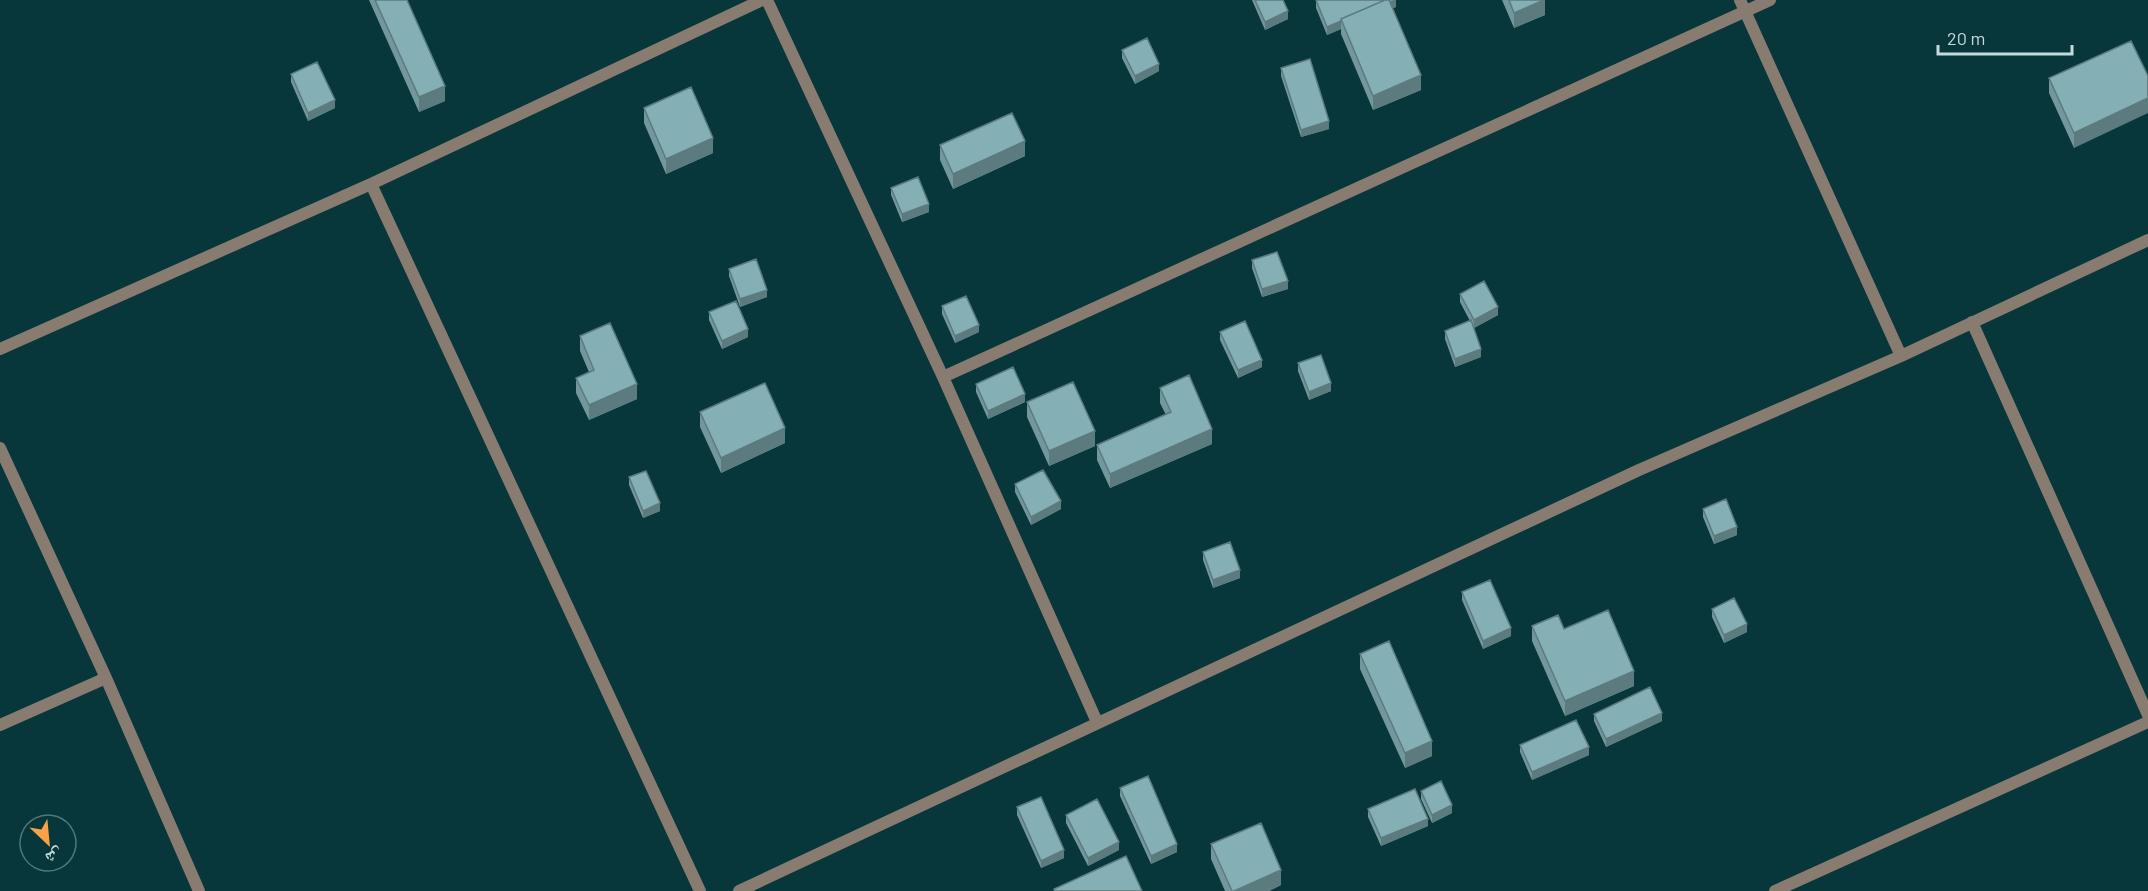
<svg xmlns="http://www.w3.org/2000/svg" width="2148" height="891" viewBox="0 0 2148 891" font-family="Barlow,'Noto Naskh Arabic',sans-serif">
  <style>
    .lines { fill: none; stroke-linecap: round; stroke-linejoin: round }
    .street { stroke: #887c71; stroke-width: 12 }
    .wall { fill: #72979c }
    .shaded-wall { fill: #5c7b7f }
    .building { fill: #84b0b5; stroke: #5c7b7f; stroke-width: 1.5 }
  </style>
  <rect width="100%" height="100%" fill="#07363b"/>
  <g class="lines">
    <path class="street" d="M 767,0 L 943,377 L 1097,722
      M 1740,0 L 1901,356
      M 371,184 L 700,891
      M 1972,322 L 2148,715
      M 0,349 L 371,184 L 762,0
      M 943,377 L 1770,0
      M 0,448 L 106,678 L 199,891
      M 0,725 L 106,678
      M 739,891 L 1639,470 L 1901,356 L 2148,240
      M 1775,891 L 2148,722"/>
  </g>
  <path class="wall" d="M 369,0 L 407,0 L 445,101 L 419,112 Z
    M 1252,0 L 1283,0 L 1288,19 L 1265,30 Z
    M 1316,0 L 1396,0 L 1396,7 L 1393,8 L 1421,90 L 1373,110 L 1341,34 L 1341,29 L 1327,35 L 1316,8 Z
    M 1502,0 L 1545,0 L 1545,15 L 1514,28 Z
    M 1122,50 L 1159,71 L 1135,84 L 1122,58 Z
    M 1281,68 L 1329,129 L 1301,137 L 1281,76 Z
    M 291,74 L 335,108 L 308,121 L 291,82 Z
    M 2148,76 L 2074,148 L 2049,93 L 2049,78 Z
    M 644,108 L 713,153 L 666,174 L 644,123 Z
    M 940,145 L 1025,156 L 953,189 L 940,160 Z
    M 891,188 L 929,212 L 902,222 L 891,195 Z
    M 1252,260 L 1288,289 L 1262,297 L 1252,268 Z
    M 729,269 L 767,297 L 740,307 L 729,276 Z
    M 1460,294 L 1498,315 L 1474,328 L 1481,357 L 1455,367 L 1445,339 L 1445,331 L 1470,321 L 1460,302 Z
    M 942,306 L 979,332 L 955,343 L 942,314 Z
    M 709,312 L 748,337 L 722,349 L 709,320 Z
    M 1220,332 L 1262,367 L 1238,378 L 1220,340 Z
    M 580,336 L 637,399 L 589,420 L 576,393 L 576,378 L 589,372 L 580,351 Z
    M 1298,363 L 1331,391 L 1309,400 L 1298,371 Z
    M 976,384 L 1025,402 L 988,419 L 976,392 Z
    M 1160,388 L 1212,444 L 1110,488 L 1097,460 L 1097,445 L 1166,415 L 1160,403 Z
    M 1027,402 L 1095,446 L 1049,466 L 1027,417 Z
    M 700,412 L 785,443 L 721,473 L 700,427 Z
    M 629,477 L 660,511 L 643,518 L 629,485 Z
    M 1015,484 L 1061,509 L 1031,525 L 1015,492 Z
    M 1703,509 L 1737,535 L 1714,544 L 1703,517 Z
    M 1203,552 L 1240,578 L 1213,588 L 1203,560 Z
    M 1462,592 L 1511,636 L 1483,649 L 1462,600 Z
    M 1712,609 L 1747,632 L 1724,643 L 1712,617 Z
    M 1532,626 L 1564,629 L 1634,686 L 1565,716 L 1532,641 Z
    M 1360,654 L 1432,756 L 1405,768 L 1360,669 Z
    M 1594,714 L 1662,721 L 1606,747 L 1594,721 Z
    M 1520,745 L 1589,755 L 1532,780 L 1520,752 Z
    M 1120,788 L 1177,852 L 1151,864 L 1120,796 Z
    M 1421,791 L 1452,813 L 1432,823 L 1421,799 Z
    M 1017,807 L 1064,858 L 1041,868 L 1017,815 Z
    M 1368,809 L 1428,826 L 1381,846 L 1368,817 Z
    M 1066,815 L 1119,850 L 1088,866 L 1066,823 Z
    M 1211,844 L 1281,885 L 1269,891 L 1225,891 L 1211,859 Z"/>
  <path class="shaded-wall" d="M 1394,0 L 1396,0 L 1396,7 L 1345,28 L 1342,21 Z
    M 1545,0 L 1545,15 L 1514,28 L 1514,13 Z
    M 1288,11 L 1288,19 L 1265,30 L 1265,22 Z
    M 1341,21 L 1341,29 L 1327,35 L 1327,27 Z
    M 1159,64 L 1159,71 L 1135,84 L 1135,76 Z
    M 1421,75 L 1421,90 L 1373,110 L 1373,96 Z
    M 445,86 L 445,101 L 419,112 L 419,97 Z
    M 2148,98 L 2148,113 L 2074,148 L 2074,133 Z
    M 335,100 L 335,108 L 308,121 L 308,113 Z
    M 1329,121 L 1329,129 L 1301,137 L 1301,130 Z
    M 713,138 L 713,153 L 666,174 L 666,159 Z
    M 1025,141 L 1025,156 L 953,189 L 953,174 Z
    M 929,204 L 929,212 L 902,222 L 902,214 Z
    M 1288,281 L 1288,289 L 1262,297 L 1262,289 Z
    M 767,290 L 767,297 L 740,307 L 740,299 Z
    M 1498,307 L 1498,315 L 1474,328 L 1474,320 Z
    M 979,325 L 979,332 L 955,343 L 955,336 Z
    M 748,329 L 748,337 L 722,349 L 722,341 Z
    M 1481,349 L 1481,357 L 1455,367 L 1455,359 Z
    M 1262,360 L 1262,367 L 1238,378 L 1238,370 Z
    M 1331,383 L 1331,391 L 1309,400 L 1309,392 Z
    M 637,384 L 637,399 L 589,420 L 589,405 Z
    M 1025,394 L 1025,402 L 988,419 L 988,411 Z
    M 785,428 L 785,443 L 721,473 L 721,458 Z
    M 1212,429 L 1212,444 L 1110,488 L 1110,474 Z
    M 1095,431 L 1095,446 L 1049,466 L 1049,451 Z
    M 1061,501 L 1061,509 L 1031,525 L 1031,517 Z
    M 660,503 L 660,511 L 643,518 L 643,511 Z
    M 1737,527 L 1737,535 L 1714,544 L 1714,536 Z
    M 1240,570 L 1240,578 L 1213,588 L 1213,580 Z
    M 1747,624 L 1747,632 L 1724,643 L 1724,635 Z
    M 1511,628 L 1511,636 L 1483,649 L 1483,641 Z
    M 1634,671 L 1634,686 L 1565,716 L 1565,701 Z
    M 1662,713 L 1662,721 L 1606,747 L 1606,739 Z
    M 1432,741 L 1432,756 L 1405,768 L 1405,753 Z
    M 1589,747 L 1589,755 L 1532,780 L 1532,772 Z
    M 1452,805 L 1452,813 L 1432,823 L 1432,815 Z
    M 1428,819 L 1428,826 L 1381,846 L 1381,838 Z
    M 1119,842 L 1119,850 L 1088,866 L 1088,858 Z
    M 1177,844 L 1177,852 L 1151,864 L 1151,856 Z
    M 1064,850 L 1064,858 L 1041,868 L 1041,861 Z
    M 1281,870 L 1281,885 L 1269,891 L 1234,891 Z"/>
  <path class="building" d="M 375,0 L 407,0 L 445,86 L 419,97 Z
    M 1255,0 L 1283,0 L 1288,11 L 1265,22 Z
    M 1316,0 L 1385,0 L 1341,19 L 1341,21 L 1327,27 Z
    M 1385,0 L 1389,0 L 1421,75 L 1373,96 L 1341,19 Z
    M 1509,0 L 1544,0 L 1514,13 Z
    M 1147,38 L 1159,64 L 1135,76 L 1122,50 Z
    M 2131,41 L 2148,76 L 2148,98 L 2074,133 L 2049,78 Z
    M 1310,59 L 1329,121 L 1301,130 L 1281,68 Z
    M 317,62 L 335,100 L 308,113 L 291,74 Z
    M 691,87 L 713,138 L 666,159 L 644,108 Z
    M 1012,113 L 1025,141 L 953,174 L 940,145 Z
    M 918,177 L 929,204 L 902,214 L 891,188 Z
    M 1277,252 L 1288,281 L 1262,289 L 1252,260 Z
    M 756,259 L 767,290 L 740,299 L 729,269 Z
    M 1484,281 L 1498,307 L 1474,320 L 1460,294 Z
    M 966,296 L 979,325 L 955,336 L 942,306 Z
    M 736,301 L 748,329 L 722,341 L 709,312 Z
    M 1471,320 L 1481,349 L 1455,359 L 1445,331 Z
    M 1245,321 L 1262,360 L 1238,370 L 1220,332 Z
    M 610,323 L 637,384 L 589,405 L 576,378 L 594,370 L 580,336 Z
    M 1321,355 L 1331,383 L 1309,392 L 1298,363 Z
    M 1013,367 L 1025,394 L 988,411 L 976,384 Z
    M 1189,375 L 1212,429 L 1110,474 L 1097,445 L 1171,412 L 1160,388 Z
    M 1073,382 L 1095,431 L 1049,451 L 1027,402 Z
    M 765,383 L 785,428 L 721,458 L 700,412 Z
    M 1043,470 L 1061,501 L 1031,517 L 1015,484 Z
    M 646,471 L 660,503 L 643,511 L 629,477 Z
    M 1726,499 L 1737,527 L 1714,536 L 1703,509 Z
    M 1230,542 L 1240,570 L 1213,580 L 1203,552 Z
    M 1490,580 L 1511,628 L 1483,641 L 1462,592 Z
    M 1734,598 L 1747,624 L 1724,635 L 1712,609 Z
    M 1608,610 L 1634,671 L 1565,701 L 1532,626 L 1558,615 L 1564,629 Z
    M 1389,641 L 1432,741 L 1405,753 L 1360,654 Z
    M 1650,687 L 1662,713 L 1606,739 L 1594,714 Z
    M 1576,720 L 1589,747 L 1532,772 L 1520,745 Z
    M 1148,776 L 1177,844 L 1151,856 L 1120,788 Z
    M 1441,781 L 1452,805 L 1432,815 L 1421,791 Z
    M 1415,789 L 1428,819 L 1381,838 L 1368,809 Z
    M 1041,797 L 1064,850 L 1041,861 L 1017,807 Z
    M 1097,799 L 1119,842 L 1088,858 L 1066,815 Z
    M 1261,823 L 1281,870 L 1234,891 L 1232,891 L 1211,844 Z
    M 1126,856 L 1142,891 L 1055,891 L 1054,889 Z"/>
  <g transform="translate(48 843) rotate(154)"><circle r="28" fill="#07363b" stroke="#53787c" stroke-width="1.5"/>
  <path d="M0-4.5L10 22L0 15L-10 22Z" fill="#f7a149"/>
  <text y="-9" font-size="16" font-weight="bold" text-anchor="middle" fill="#c4dbdd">ش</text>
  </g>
  <path d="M1938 45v9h134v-9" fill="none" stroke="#c4dbdd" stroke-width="3"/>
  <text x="1947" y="45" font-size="18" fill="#c4dbdd" stroke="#07363b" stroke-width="4.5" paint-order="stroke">20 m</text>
</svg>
